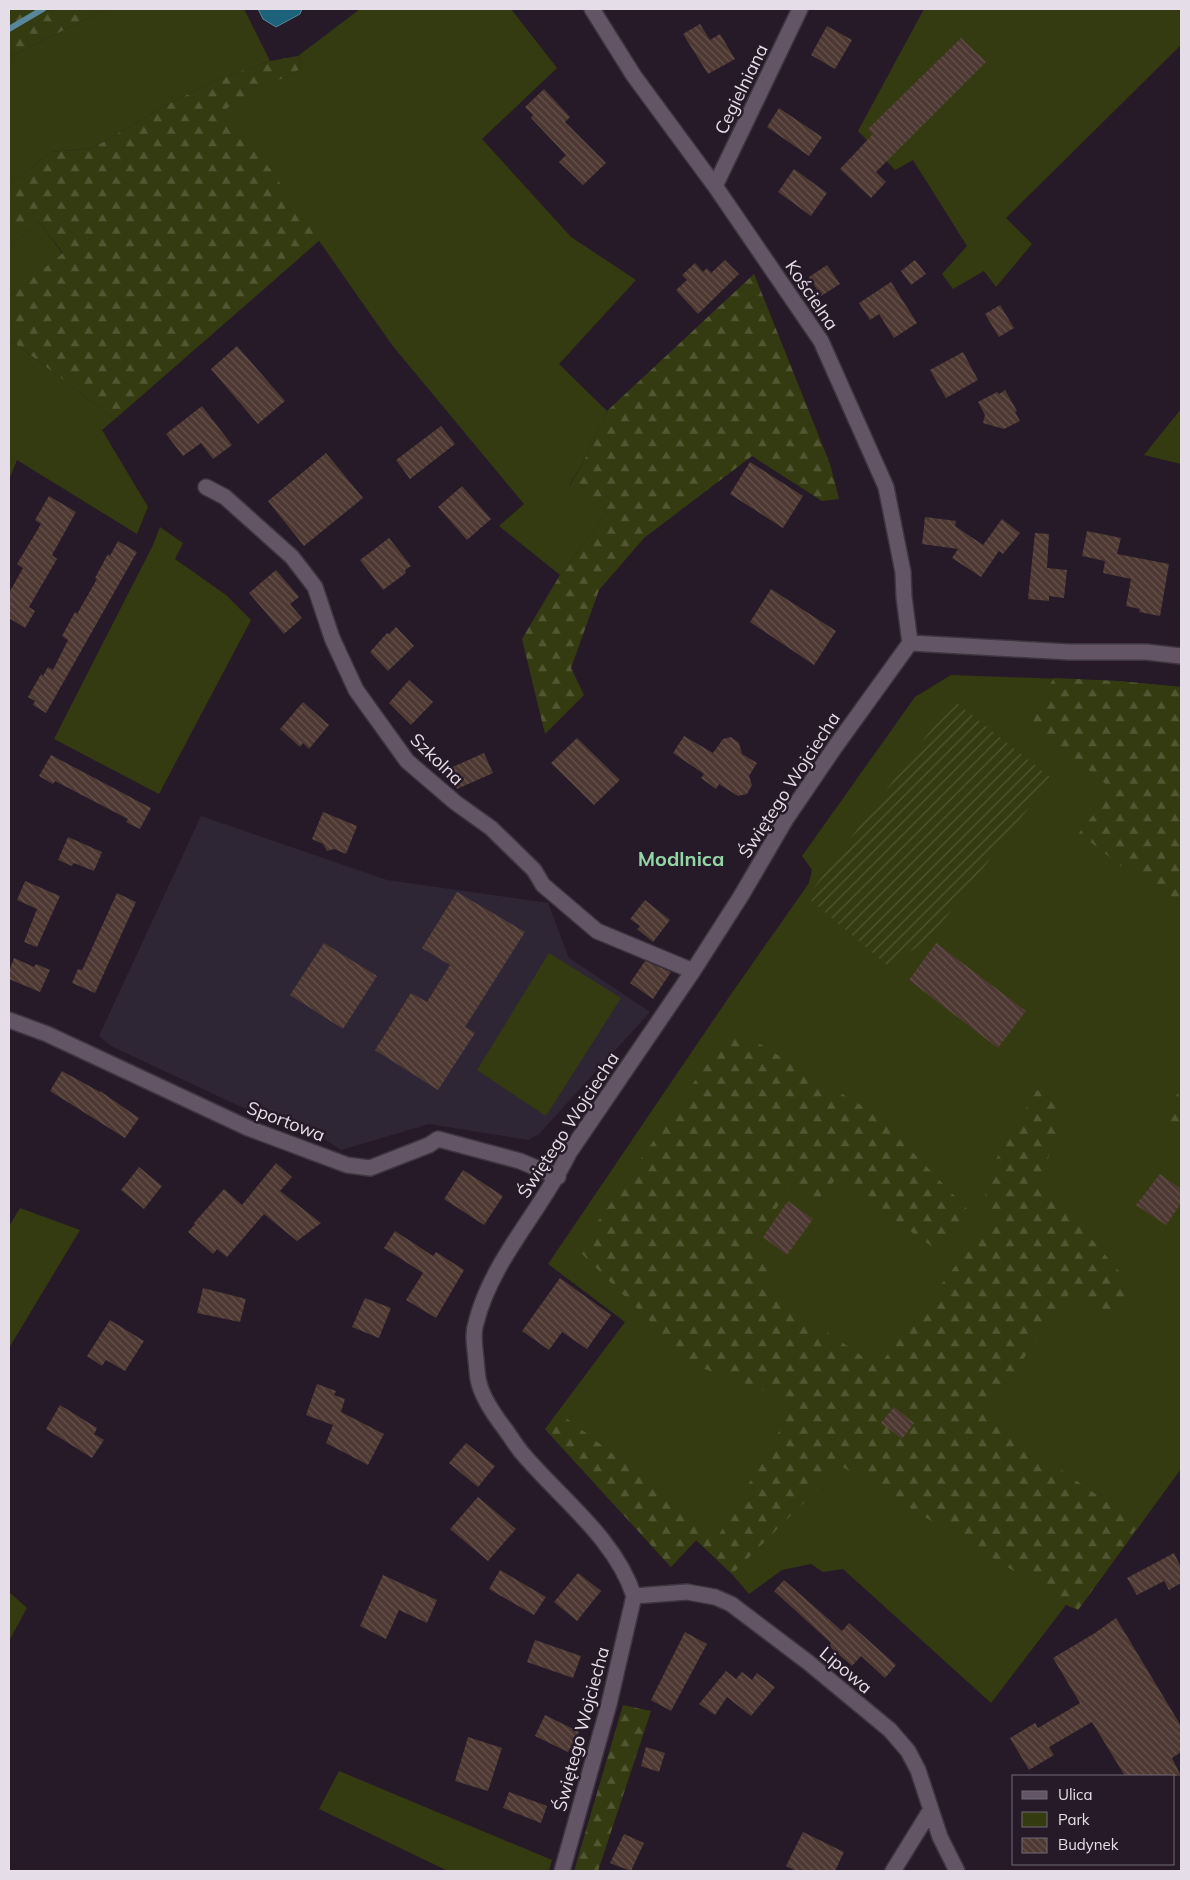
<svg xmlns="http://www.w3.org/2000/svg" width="1190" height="1880" viewBox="0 0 1190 1880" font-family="Mulish,sans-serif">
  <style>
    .education { fill: #2f2635 }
    .green { fill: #353b10 }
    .forest { fill: url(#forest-firs) }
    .garden { fill: url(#garden-furrows) }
    .water { fill: #1c627a; stroke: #58879b }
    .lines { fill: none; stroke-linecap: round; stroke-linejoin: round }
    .stream { stroke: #58879b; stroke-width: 6 }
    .building { fill: url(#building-back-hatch) }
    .minor-casing { stroke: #3d353f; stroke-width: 18 }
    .minor { stroke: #635566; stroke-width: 15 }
    .labels { text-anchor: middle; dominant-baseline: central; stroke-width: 5; stroke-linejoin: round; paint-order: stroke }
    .street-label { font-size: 18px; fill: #e5dde7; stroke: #261a28 }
    .quarter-label { font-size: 20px; font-weight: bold; fill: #91d6a4; stroke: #261a28 }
  </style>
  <defs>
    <pattern id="forest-firs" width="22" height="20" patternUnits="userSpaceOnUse" patternTransform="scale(1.25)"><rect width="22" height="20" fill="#353b10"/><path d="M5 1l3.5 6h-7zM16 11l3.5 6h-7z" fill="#525733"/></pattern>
    <pattern id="garden-furrows" width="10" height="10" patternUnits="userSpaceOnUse" patternTransform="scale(1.25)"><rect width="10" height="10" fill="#353b10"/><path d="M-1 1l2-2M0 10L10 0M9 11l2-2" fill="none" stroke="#525733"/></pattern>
    <pattern id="building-back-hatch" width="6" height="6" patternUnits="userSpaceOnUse" patternTransform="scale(1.25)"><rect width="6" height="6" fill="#4d3832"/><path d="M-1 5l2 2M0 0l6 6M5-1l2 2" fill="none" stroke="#665450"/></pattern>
  </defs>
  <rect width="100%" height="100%" fill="#261a28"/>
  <path class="education" d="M 201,816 L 387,880 L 548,903 L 569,958 L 650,1012 L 539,1134 L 528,1140 L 429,1124 L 341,1150 L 321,1137 L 237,1105 L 111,1046 L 99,1036 Z"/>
  <path class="green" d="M 107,9 L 244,9 L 270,61 L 224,77 L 166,105 L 93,148 L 51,152 L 9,185 L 9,57 Z
    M 360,9 L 511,9 L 557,68 L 482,139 L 571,237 L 636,280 L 559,364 L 607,411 L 587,455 L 569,486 L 607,513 L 560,575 L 499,526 L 524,504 L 392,345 L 226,108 L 302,68 L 298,56 Z
    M 924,9 L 1181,9 L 1181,45 L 1006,218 L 1032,244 L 996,287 L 984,271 L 953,289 L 942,274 L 967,246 L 913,160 L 895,170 L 858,131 Z
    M 39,222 L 63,254 L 9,297 L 9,247 Z
    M 9,339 L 115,419 L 102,430 L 148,507 L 137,534 L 17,460 L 9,480 Z
    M 1181,409 L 1181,464 L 1144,455 Z
    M 160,527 L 183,543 L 175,559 L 226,595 L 251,620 L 159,794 L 54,739 L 153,545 Z
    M 951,675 L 1118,681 L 1181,687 L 1181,1469 L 1078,1610 L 1066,1605 L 991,1703 L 843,1569 L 823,1572 L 811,1564 L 782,1570 L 749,1594 L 732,1574 L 696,1540 L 671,1567 L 545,1429 L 625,1322 L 548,1264 L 729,997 L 809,883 L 812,870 L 802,856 L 915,697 Z
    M 549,953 L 621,998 L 546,1116 L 477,1070 Z
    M 20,1208 L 80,1230 L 9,1348 L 9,1226 Z
    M 9,1592 L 27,1608 L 9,1641 Z
    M 339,1771 L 552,1860 L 549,1871 L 448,1871 L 319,1809 Z"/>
  <path class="forest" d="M 9,9 L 107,9 L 9,57 Z
    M 298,56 L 302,68 L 227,108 L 320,240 L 115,419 L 9,339 L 9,297 L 63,253 L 39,222 L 9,247 L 9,185 L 51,152 L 93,148 L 166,105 L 224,77 L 270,61 Z
    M 754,274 L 830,464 L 839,499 L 822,501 L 752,456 L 644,538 L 599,590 L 571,668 L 584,695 L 545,734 L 522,639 L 560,575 L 607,513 L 569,487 L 587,455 L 607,411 Z
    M 1054,678 L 1118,681 L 1181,687 L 1181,903 L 1140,881 L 1079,833 L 1113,790 L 1028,720 Z
    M 732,1027 L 877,1115 L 969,1211 L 938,1251 L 837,1178 L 815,1203 L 792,1186 L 752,1243 L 774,1262 L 761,1287 L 878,1367 L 990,1221 L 983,1181 L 1037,1090 L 1066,1104 L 1041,1180 L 1130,1284 L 1114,1324 L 1069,1294 L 984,1415 L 1139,1525 L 1078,1610 L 841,1466 L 732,1574 L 696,1540 L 671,1567 L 545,1429 L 561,1414 L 719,1535 L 796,1402 L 694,1365 L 578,1250 Z
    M 1181,1087 L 1181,1135 L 1162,1122 Z
    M 623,1705 L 651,1711 L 598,1871 L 574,1871 Z"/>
  <path class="garden" d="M 953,700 L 1051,778 L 928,941 L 887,965 L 807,897 Z"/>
  <path class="water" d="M 258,9 L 302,9 L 300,14 L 276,27 L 263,19 Z"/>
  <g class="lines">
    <path class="stream" d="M 9,29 L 43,9"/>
  </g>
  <path class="building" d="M 700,24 L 710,40 L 720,34 L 735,59 L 708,74 L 683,34 Z
    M 827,26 L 852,40 L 835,69 L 811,55 Z
    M 961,38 L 986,62 L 876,172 L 886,182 L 871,198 L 840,169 L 873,134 L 868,129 Z
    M 544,89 L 570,117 L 565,122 L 606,163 L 583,185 L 559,162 L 566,155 L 531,118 L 533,115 L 525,107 Z
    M 779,108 L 822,137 L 809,156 L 767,127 Z
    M 794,169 L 827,193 L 811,216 L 778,192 Z
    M 725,260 L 739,274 L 698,314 L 676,290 L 687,280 L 682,275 L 695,263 L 703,272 L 707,268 L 711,273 Z
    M 915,260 L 926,274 L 911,285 L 901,271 Z
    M 827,265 L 840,284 L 821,296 L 809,277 Z
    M 891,282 L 917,323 L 894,338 L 879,314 L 870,320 L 859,303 Z
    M 1000,305 L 1014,328 L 999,337 L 985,314 Z
    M 237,346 L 285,401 L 258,424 L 211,369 Z
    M 963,352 L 978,380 L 946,398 L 930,370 Z
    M 1005,390 L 1017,411 L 1015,412 L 1020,421 L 1004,429 L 983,423 L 985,415 L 978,402 L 997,392 L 999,394 Z
    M 202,406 L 232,445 L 213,459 L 201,443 L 183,456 L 166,434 Z
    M 441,426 L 455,444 L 410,479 L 396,460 Z
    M 326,453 L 363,498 L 304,546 L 268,501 Z
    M 750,462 L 803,496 L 783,528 L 730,494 Z
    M 462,486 L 491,519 L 467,540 L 438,507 Z
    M 49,496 L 76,512 L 52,555 L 57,559 L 29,607 L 35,611 L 25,628 L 9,618 L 9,593 L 23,568 L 17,564 L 41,524 L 35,520 Z
    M 925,517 L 956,521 L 955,526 L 983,545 L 1002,519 L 1020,533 L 1003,554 L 999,551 L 981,577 L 952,558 L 958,549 L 922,544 Z
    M 1087,531 L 1121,538 L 1117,554 L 1169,564 L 1160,616 L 1139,612 L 1140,609 L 1126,606 L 1131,579 L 1103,573 L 1105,561 L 1082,556 Z
    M 1035,533 L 1049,534 L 1047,568 L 1067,570 L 1064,598 L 1049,596 L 1049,601 L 1028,599 Z
    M 389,538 L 411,566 L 405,570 L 406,573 L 383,590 L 360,560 Z
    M 118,541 L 137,552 L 46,713 L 33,705 L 35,701 L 28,697 L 41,674 L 43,676 L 48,667 L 53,670 L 68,640 L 62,636 L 75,612 L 77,614 L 97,579 L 95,578 L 108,554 L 110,556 Z
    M 276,570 L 299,597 L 290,604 L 302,618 L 284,634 L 249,593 Z
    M 771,589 L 836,631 L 814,665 L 750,622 Z
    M 396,627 L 414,646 L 388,671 L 370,652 L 387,633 L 389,634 Z
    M 409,680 L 433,702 L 411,725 L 389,703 Z
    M 303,702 L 329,725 L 309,749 L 303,743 L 300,747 L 280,729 Z
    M 684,736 L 713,753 L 723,739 L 731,737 L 739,743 L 742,754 L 757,763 L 749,776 L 752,785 L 747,794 L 738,796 L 719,784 L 716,789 L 701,778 L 704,774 L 673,753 Z
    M 577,738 L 620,780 L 594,805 L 551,763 Z
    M 484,753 L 493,773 L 457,789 L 448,769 Z
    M 51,755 L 151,808 L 140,829 L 126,822 L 128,819 L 80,794 L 55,781 L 53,784 L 39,776 Z
    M 323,812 L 357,826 L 346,854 L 334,849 L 327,851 L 323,844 L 312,839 Z
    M 68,837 L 102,852 L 94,871 L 74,863 L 72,866 L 58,860 Z
    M 25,881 L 60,896 L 37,947 L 24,942 L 37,909 L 17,900 Z
    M 457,892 L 525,932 L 465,1027 L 475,1033 L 438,1090 L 375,1050 L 411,993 L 427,1002 L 450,965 L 422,948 Z
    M 117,893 L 136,902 L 95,993 L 72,983 L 78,969 L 82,970 Z
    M 645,900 L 670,920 L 653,942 L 637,929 L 640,926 L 630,919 Z
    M 324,943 L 377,976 L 343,1029 L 290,995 Z
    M 936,943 L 1026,1011 L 998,1048 L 909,980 Z
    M 14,958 L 34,967 L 36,964 L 50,970 L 40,992 L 9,979 L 9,971 Z
    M 645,961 L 671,972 L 653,999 L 630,983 Z
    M 62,1071 L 100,1092 L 100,1091 L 139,1118 L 125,1138 L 50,1091 Z
    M 276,1163 L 292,1177 L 280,1191 L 321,1223 L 297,1241 L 264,1214 L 227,1257 L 217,1249 L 213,1254 L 188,1232 L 195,1224 L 194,1223 L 224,1189 L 242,1205 Z
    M 139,1167 L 162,1186 L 144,1209 L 121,1190 Z
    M 463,1170 L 503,1196 L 484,1225 L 444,1199 Z
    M 1160,1174 L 1181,1189 L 1181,1203 L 1166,1225 L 1136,1205 Z
    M 788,1201 L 813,1219 L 787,1255 L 763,1237 Z
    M 395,1231 L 433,1256 L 436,1252 L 464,1270 L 436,1318 L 406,1300 L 423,1273 L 384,1248 Z
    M 560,1278 L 611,1315 L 587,1349 L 562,1332 L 549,1350 L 522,1331 Z
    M 203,1288 L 246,1299 L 240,1322 L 197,1313 Z
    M 365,1298 L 391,1308 L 379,1338 L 352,1327 Z
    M 110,1320 L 144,1341 L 125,1371 L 106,1360 L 102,1366 L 87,1356 Z
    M 317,1384 L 336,1391 L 334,1395 L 345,1399 L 341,1412 L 384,1434 L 368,1465 L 326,1443 L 333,1425 L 306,1415 Z
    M 60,1405 L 97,1428 L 94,1434 L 104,1440 L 92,1458 L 46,1429 Z
    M 894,1407 L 914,1423 L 902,1439 L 881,1423 Z
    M 466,1443 L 495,1466 L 478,1487 L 449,1463 Z
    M 478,1497 L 516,1529 L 488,1561 L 450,1529 Z
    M 1174,1553 L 1181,1567 L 1181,1583 L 1169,1590 L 1164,1581 L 1137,1595 L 1127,1578 Z
    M 500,1570 L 546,1597 L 534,1615 L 489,1589 Z
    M 578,1573 L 601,1591 L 577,1621 L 554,1602 Z
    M 383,1575 L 437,1600 L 427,1623 L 399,1610 L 386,1639 L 360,1626 Z
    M 784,1580 L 842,1631 L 849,1623 L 896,1665 L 885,1678 L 861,1656 L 852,1666 L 829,1646 L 831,1643 L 774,1591 Z
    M 1116,1618 L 1181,1726 L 1181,1752 L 1172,1758 L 1181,1776 L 1125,1776 L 1092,1722 L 1049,1747 L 1054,1755 L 1029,1770 L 1010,1738 L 1035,1723 L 1038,1728 L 1080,1703 L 1053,1658 L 1095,1633 Z
    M 685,1632 L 707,1644 L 671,1711 L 651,1700 Z
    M 535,1640 L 581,1656 L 573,1678 L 527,1662 Z
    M 726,1671 L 736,1679 L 742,1672 L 752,1680 L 757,1673 L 775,1687 L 751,1716 L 727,1697 L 715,1715 L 699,1704 Z
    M 545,1715 L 579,1732 L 568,1752 L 535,1736 Z
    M 468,1737 L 502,1748 L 488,1791 L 455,1781 Z
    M 646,1747 L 665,1753 L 659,1772 L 641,1766 Z
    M 509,1792 L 547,1806 L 541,1823 L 503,1808 Z
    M 803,1832 L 844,1852 L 835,1871 L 796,1871 L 786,1866 Z
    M 624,1834 L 644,1843 L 631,1871 L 610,1863 Z"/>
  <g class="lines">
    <g class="minor-casing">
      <path id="minor" d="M 592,9 L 634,76 L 715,186 L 821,341 L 886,487 L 903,572 L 904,597 L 910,643
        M 715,186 L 800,9
        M 206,487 L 225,497 L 292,557 L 315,587 L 332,638 L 356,690 L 407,761 L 456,803 L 491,828 L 534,870 L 543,885 L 597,931 L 693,971
        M 910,643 L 1069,652 L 1146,652 L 1181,656
        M 9,1020 L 47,1034 L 248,1128 L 347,1165 L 370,1168 L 429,1145 L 438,1139 L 520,1161 L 558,1177
        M 634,1596 C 615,1538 561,1499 523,1454 C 516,1446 511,1437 505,1429 C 495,1416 483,1399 479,1383 C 477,1376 477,1368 476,1360 C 475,1347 472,1335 476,1323 C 491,1261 542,1210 569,1153 L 693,971 L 741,896 L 786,819 L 835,747 L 910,643
        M 634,1596 L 687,1592 L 715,1597 L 731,1604 L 809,1663 L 890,1730 L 908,1751 L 918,1770 L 940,1837 L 957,1871
        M 562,1871 L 609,1704 L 634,1596
        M 893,1871 L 930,1811"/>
    </g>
    <use href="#minor" class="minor"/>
  </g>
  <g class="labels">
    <g class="street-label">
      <text transform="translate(741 89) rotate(-64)">Cegielniana</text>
      <text transform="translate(812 295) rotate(56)">Kościelna</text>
      <text transform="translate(437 759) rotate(44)">Szkolna</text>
      <text transform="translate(789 785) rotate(-57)">Świętego Wojciecha</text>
      <text transform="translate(286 1121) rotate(21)">Sportowa</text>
      <text transform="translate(568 1125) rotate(-57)">Świętego Wojciecha</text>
      <text transform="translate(846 1670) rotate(40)">Lipowa</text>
      <text transform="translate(581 1729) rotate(-75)">Świętego Wojciecha</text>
    </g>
    <g class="quarter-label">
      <text x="681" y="858">Modlnica</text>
    </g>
  </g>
  <rect width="1190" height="1880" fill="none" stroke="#e5dde7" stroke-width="20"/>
  <rect x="1012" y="1775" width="162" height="90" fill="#261a28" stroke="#726874"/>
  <rect x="1022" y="1791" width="25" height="8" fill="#635566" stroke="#726874"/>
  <text x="1058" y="1800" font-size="15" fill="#e5dde7">Ulica</text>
  <rect x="1022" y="1812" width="25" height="15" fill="#353b10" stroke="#726874"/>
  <text x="1058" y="1825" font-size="15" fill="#e5dde7">Park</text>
  <rect x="1022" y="1838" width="25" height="15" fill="url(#building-back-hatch)" stroke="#726874"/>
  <text x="1058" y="1850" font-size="15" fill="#e5dde7">Budynek</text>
</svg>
